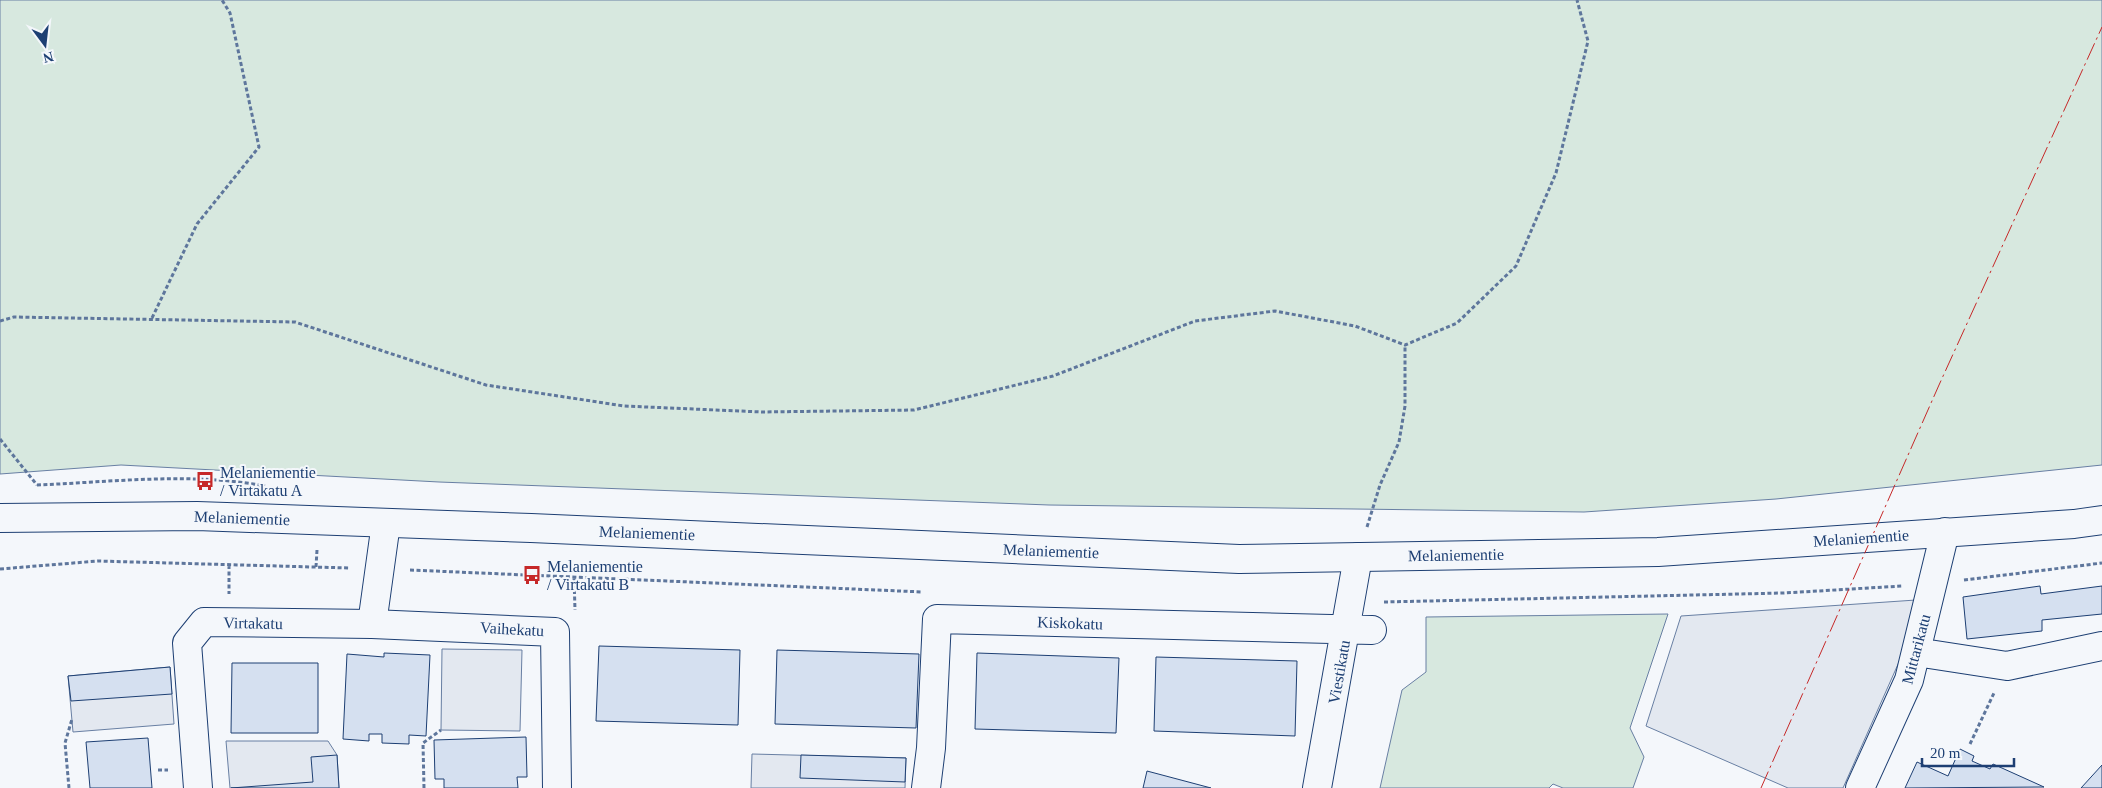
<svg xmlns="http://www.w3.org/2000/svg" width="2102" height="788" viewBox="0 0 2102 788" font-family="Georgia,serif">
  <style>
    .green { fill: #d7e8df; stroke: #687fa3 }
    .parking { fill: #e3e8f0; stroke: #687fa3 }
    .building { fill: #d5e0f0; stroke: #1d3f73 }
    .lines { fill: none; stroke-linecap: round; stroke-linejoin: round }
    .minor-casing { stroke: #1d3f73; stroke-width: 30 }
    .major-casing { stroke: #1d3f73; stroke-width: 30 }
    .path { stroke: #5e769c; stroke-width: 3; stroke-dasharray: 4 2.5; stroke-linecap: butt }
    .minor { stroke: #f4f7fb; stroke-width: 28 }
    .major { stroke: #f4f7fb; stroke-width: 28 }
    .power { stroke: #c62828; stroke-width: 1; stroke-dasharray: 18 4 2.5 4; stroke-linecap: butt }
    .labels { text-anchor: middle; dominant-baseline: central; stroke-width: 4; stroke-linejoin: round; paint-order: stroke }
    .poi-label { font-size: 16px; fill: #1d3f73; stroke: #f4f7fb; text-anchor: start }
    .street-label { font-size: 16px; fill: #1d3f73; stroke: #f4f7fb }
  </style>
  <rect width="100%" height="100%" fill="#f4f7fb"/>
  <path class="green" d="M 0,0 L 2102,0 L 2102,465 L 1776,499 L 1584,512 L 1049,505 L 439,482 L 121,465 L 0,474 Z
    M 1668,614 L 1630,728 L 1644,757 L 1633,788 L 1563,788 L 1553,784 L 1549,788 L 1380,788 L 1402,690 L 1426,672 L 1426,617 Z"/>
  <path class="parking" d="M 1916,600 L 1899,662 L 1843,788 L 1788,788 L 1646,726 L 1681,616 Z
    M 442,649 L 522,650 L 520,731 L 441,730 Z
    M 170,667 L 174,724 L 73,732 L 68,676 Z
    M 226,741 L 328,741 L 337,755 L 339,788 L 230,788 Z
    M 752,754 L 906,758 L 905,788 L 751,788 Z"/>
  <path class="building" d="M 2040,586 L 2041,594 L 2102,586 L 2102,614 L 2042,620 L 2042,631 L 1967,639 L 1963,597 Z
    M 599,646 L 740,650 L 738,725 L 596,721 Z
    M 777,650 L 919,654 L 916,728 L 775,724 Z
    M 384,653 L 430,655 L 426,736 L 409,735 L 409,744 L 382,743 L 382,734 L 369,734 L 369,741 L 343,739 L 347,654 L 384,657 Z
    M 977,653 L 1119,658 L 1116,733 L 975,729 Z
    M 1156,657 L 1297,661 L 1295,736 L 1154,731 Z
    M 232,663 L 318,663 L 318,733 L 231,733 Z
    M 170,667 L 172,694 L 71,701 L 68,676 Z
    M 526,737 L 527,777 L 517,777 L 518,788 L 444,788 L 444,779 L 435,779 L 434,740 Z
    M 148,738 L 152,788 L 90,788 L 86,742 Z
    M 1960,749 L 1974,756 L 1972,761 L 1990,769 L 1993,764 L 2044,787 L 1905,788 L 1917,762 L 1948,776 Z
    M 337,755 L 339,788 L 231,788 L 313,782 L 311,757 Z
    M 801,755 L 906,758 L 905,782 L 800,778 Z
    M 2102,765 L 2102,788 L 2081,788 Z
    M 1147,771 L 1211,788 L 1143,788 Z"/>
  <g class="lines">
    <g class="minor-casing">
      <path id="minor" d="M 372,624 L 555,632 L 557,788
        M 1916,652 L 2007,666 L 2102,646
        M 198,788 L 187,643 L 204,622 L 372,624 L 386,523
        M 926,788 L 931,748 L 937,619 L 1372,630
        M 1317,788 L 1358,557
        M 1860,788 L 1909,680 L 1945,532"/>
    </g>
    <g class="major-casing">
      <path id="major" d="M 0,518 L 197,516 L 531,528 L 1239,559 L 1658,552 L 2074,524 L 2102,520"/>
    </g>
    <path class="path" d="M 152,318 L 197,224 L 259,147 L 230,13 L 222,0
      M 0,321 L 14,317 L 295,322 L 486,385 L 624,406 L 762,412 L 914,410 L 1053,376 L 1195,321 L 1275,311 L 1355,326 L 1405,345 L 1457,323 L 1516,266 L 1556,173 L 1588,41 L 1577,0
      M 0,439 L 37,485
      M 37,485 C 112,482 192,472 265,486
      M 1367,527 L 1380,485 L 1399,442 L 1405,406 L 1405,345
      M 229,565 L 229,594
      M 316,567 L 317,550
      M 0,569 L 98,561 L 349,568
      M 410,570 L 923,592
      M 574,577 L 575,610
      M 1964,580 L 2102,563
      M 1384,602 L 1783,593 L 1903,586
      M 1970,744 L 1994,693
      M 158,770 L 168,770
      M 69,788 L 65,743 L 72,719
      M 424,788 L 423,743 L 441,730"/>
    <use href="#minor" class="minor"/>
    <use href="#major" class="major"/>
    <path class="power" d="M 1761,788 L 1939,385 L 2102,27"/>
  </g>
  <defs>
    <g id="bus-bare" transform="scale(1.5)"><path d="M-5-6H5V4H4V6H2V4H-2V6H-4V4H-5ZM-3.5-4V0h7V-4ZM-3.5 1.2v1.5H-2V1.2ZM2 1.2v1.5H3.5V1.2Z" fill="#c62828" stroke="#f4f7fb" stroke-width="2.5" paint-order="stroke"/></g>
  </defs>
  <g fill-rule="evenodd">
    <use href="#bus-bare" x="205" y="481"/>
    <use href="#bus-bare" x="532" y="575"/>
  </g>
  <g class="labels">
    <g class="poi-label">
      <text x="220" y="472">Melaniementie<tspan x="220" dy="18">/ Virtakatu A</tspan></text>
      <text x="547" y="566">Melaniementie<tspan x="547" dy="18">/ Virtakatu B</tspan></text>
    </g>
    <g class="street-label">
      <text transform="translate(242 518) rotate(2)">Melaniementie</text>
      <text transform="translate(647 533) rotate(2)">Melaniementie</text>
      <text transform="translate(1861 538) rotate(-4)">Melaniementie</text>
      <text transform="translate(1051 551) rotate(2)">Melaniementie</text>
      <text transform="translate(1456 555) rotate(-1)">Melaniementie</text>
      <text transform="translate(253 623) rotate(1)">Virtakatu</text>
      <text transform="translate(1070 623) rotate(2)">Kiskokatu</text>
      <text transform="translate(512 629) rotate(3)">Vaihekatu</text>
      <text transform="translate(1916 649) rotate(-75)">Mittarikatu</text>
      <text transform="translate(1339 672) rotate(-80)">Viestikatu</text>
    </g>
  </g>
  <g transform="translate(45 45) rotate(165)" stroke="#f4f7fb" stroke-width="4" paint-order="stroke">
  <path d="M0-4L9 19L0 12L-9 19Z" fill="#1d3f73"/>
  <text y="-8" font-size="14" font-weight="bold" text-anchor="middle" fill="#1d3f73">N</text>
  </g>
  <path d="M1922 758v8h92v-8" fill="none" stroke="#1d3f73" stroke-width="2.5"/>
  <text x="1930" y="758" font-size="15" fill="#1d3f73" stroke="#f4f7fb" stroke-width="4" paint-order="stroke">20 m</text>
</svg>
